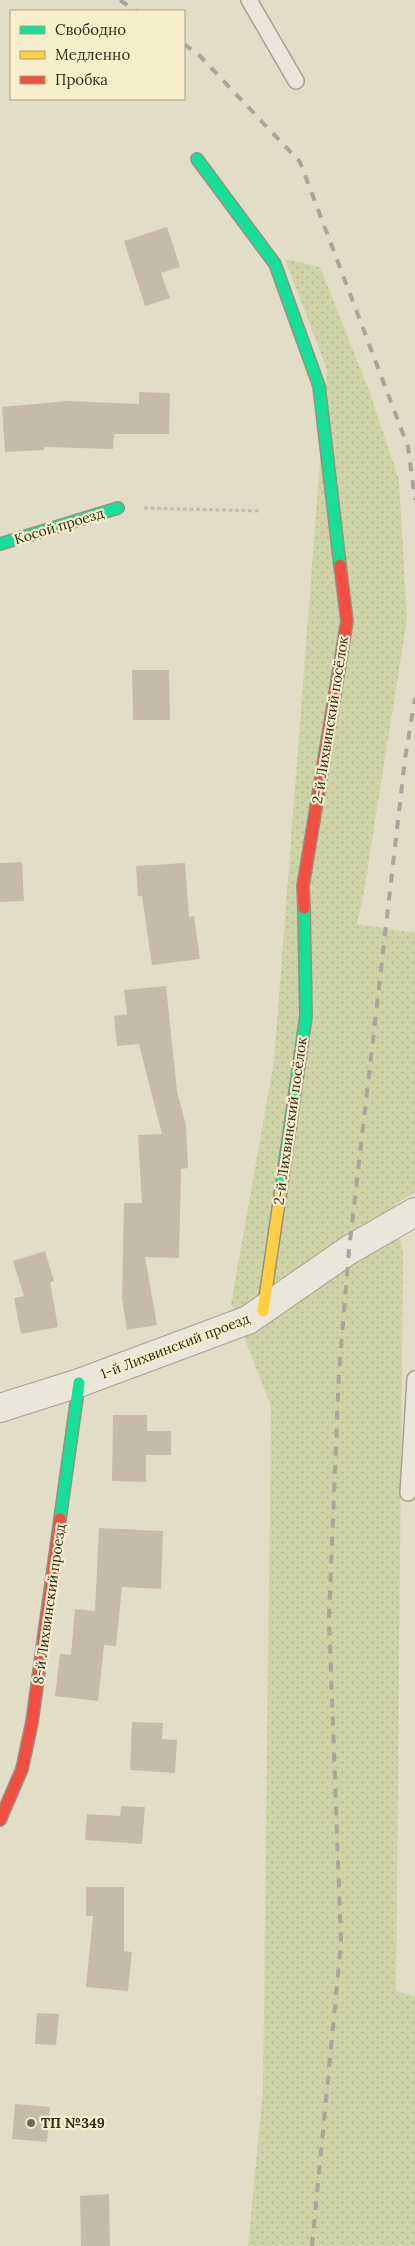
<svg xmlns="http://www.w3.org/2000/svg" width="415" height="2246" viewBox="0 0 415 2246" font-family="Lora,serif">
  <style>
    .grass { fill: url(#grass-dots) }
    .building { fill: #c6bba8 }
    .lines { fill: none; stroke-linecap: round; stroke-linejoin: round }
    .lane-casing { stroke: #a7a091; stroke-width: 18 }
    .street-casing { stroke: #a7a091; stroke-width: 30 }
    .fast-casing { stroke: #969081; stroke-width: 14 }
    .slow-casing { stroke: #969081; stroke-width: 14 }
    .jam-casing { stroke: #969081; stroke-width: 14 }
    .path { stroke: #c2beb1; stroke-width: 3; stroke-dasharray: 4 2.5; stroke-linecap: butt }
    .lane { stroke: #eae6d9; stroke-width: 15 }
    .street { stroke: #eae6d9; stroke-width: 28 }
    .fast { stroke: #16e098; stroke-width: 11 }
    .slow { stroke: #ffcf43; stroke-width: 11 }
    .jam { stroke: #f24e42; stroke-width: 11 }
    .rail { stroke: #a8a59a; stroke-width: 4; stroke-dasharray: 9 9; stroke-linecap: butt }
    .poi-dot { fill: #716857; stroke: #f6edcb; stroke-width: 2 }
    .labels { text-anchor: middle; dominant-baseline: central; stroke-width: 4.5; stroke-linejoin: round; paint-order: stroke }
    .street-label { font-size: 14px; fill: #34291a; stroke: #f6edcb }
    .poi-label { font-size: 14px; font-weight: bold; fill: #34291a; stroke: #f6edcb; text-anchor: start }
  </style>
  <defs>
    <pattern id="grass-dots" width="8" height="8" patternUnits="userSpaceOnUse" patternTransform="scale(1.25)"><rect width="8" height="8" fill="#cfd4a8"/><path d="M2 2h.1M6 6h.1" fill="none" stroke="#b2b690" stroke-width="1.8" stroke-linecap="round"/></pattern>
  </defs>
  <rect width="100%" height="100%" fill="#e2ddc7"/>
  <path class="grass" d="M 285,259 L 320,267 L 370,393 L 399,480 L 407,620 L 363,897 L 357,924 L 415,933 L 415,1192 L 395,1205 L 403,1254 L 396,1991 L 415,1996 L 415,2246 L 248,2246 L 263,2090 L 271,1406 L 231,1304 L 274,1061 L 327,370 Z"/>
  <path class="building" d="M 167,227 L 180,267 L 161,273 L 170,298 L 145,306 L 124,241 Z
    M 139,392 L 170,393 L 169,434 L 114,434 L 113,449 L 44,447 L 44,450 L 5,452 L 2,407 L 68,401 L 139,404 Z
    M 132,670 L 169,670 L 170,720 L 133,720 Z
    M 22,862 L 24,901 L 0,902 L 0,863 Z
    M 185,863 L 189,917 L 194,916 L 200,959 L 152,965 L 142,896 L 138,896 L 136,866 Z
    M 166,986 L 177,1091 L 186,1125 L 188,1168 L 181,1169 L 179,1258 L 145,1257 L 157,1325 L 127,1330 L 122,1299 L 124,1203 L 142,1203 L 138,1135 L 162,1134 L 139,1044 L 117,1046 L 114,1016 L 127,1014 L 124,990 Z
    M 45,1251 L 54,1281 L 50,1282 L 58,1327 L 21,1334 L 14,1298 L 24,1296 L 13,1261 Z
    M 113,1415 L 147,1415 L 147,1431 L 171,1431 L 171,1455 L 146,1455 L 146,1482 L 112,1481 Z
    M 99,1528 L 163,1531 L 161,1589 L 122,1587 L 116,1646 L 104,1645 L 98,1701 L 55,1696 L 60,1654 L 71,1655 L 75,1609 L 95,1611 Z
    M 132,1722 L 163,1723 L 162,1739 L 177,1740 L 175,1773 L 130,1770 Z
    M 121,1806 L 145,1807 L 142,1844 L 85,1840 L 87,1814 L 120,1816 Z
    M 86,1887 L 124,1887 L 124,1951 L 132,1952 L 128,1991 L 86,1987 L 93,1916 L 86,1916 Z
    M 37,2013 L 59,2014 L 56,2045 L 35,2044 Z
    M 15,2104 L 50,2107 L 47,2142 L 12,2139 Z
    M 109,2194 L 110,2246 L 81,2246 L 80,2196 Z"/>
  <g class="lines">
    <g class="lane-casing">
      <path id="lane" d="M 249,0 L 296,81
        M 408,1493 L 415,1379"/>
    </g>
    <g class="street-casing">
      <path id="street" d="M 0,1408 L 79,1383 L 248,1320 L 349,1250 L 415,1212"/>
    </g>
    <g class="fast-casing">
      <path id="fast" d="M 197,159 L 275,264 L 319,386 L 340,565
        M 0,544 L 118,508
        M 281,1189 L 306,1016 L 304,908
        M 60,1519 L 79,1383"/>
    </g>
    <g class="slow-casing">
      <path id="slow" d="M 263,1311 L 281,1189"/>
    </g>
    <g class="jam-casing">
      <path id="jam" d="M 304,908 L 303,886 L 347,621 L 340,565
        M 0,1820 L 22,1769 L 32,1722 L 60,1519"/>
    </g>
    <path class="path" d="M 144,508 L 261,511"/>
    <use href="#lane" class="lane"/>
    <use href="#street" class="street"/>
    <use href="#fast" class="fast"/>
    <use href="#slow" class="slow"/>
    <use href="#jam" class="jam"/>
    <path class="rail" d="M 120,0 L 136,11
      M 184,44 L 200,56 L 300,162 L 408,447 L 415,500
      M 312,2246 L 341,1943 L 329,1618 L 339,1371 L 349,1250 L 405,759 L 415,698"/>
  </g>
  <circle class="poi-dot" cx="31" cy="2123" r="5"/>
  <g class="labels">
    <g class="street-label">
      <text transform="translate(59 526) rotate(-17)">Косой проезд</text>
      <text transform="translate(330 720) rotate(-81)">2-й Лихвинский посёлок</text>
      <text transform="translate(290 1121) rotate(-82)">2-й Лихвинский посёлок</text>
      <text transform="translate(175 1346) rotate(-21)">1-й Лихвинский проезд</text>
      <text transform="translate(49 1604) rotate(-82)">8-й Лихвинский проезд</text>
    </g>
    <g class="poi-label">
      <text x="41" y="2123">ТП №349</text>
    </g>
  </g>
  <rect x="10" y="10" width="175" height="90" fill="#f6edcb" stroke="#a89f84"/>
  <rect x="20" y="26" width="25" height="8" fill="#16e098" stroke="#a89f84"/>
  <text x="55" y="35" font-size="15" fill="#34291a">Свободно</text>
  <rect x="20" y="51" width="25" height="8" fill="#ffcf43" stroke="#a89f84"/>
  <text x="55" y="60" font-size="15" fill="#34291a">Медленно</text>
  <rect x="20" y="76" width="25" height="8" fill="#f24e42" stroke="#a89f84"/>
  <text x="55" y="85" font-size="15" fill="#34291a">Пробка</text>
</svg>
